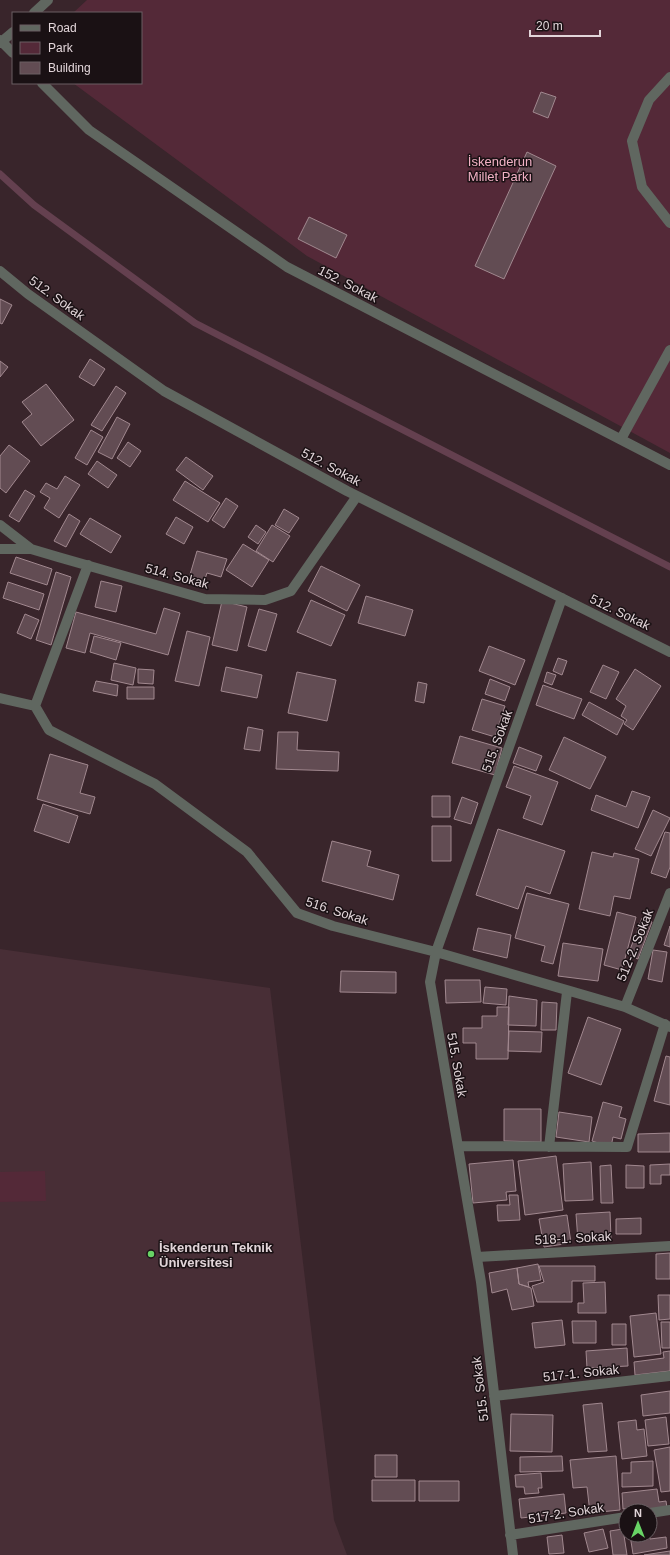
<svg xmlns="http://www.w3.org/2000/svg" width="670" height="1555" viewBox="0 0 670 1555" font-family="Helvetica,sans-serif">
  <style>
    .built { fill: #482e36 }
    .green { fill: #542938 }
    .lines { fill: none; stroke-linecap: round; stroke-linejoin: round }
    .stream { stroke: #64404f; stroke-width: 7 }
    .building { fill: #624c53; stroke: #a1888f }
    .minor { stroke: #606760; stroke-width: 10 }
    .poi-dot { fill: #68d465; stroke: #1a1114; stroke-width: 1.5 }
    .labels { text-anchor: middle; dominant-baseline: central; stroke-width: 3; stroke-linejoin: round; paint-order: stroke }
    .park-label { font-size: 13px; fill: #f2b1c5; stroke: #1a1114 }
    .street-label { font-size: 13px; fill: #e2d5d9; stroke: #1a1114 }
    .poi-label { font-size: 13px; font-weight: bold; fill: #e2d5d9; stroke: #1a1114; text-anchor: start }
  </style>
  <rect width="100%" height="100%" fill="#39252b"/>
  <path class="built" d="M 0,949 L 270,988 L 334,1520 L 347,1555 L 0,1555 Z"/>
  <path class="green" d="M 87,0 L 670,0 L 670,453 L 307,256 L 73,83 L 141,83 L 141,13 L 73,13 Z
    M 45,1171 L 46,1201 L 0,1202 L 0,1172 Z"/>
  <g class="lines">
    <path class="stream" d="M 0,174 L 34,205 L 195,323 L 670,567"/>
  </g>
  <path class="building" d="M 541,92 L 556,97 L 548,118 L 533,112 Z
    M 527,152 L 556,166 L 504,279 L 475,266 Z
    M 309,217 L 347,235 L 336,258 L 298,239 Z
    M 0,299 L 12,305 L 2,324 L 0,323 Z
    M 90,359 L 105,369 L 94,386 L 79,377 Z
    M 0,361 L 8,367 L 0,377 Z
    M 46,384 L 74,420 L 41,446 L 22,422 L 32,414 L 22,402 Z
    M 116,386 L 126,393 L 102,431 L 91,425 Z
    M 117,417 L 130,424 L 112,459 L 98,452 Z
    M 91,430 L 103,437 L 87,465 L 75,458 Z
    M 128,442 L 141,451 L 130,467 L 117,458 Z
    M 9,445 L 30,461 L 6,493 L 0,488 L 0,456 Z
    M 186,457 L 213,476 L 203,490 L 176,470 Z
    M 97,461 L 117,475 L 108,488 L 88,474 Z
    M 65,476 L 80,485 L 59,518 L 44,508 L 50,498 L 40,492 L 46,483 L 57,489 Z
    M 185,481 L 220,503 L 208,522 L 173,500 Z
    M 25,490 L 35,496 L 19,522 L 9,516 Z
    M 226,498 L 238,506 L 224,528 L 212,520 Z
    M 284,509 L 299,518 L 289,533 L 275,525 Z
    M 69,514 L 80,521 L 66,547 L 54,541 Z
    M 176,517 L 193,527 L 184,544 L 166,534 Z
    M 90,518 L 121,536 L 111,553 L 80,534 Z
    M 256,525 L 266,532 L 258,544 L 248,537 Z
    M 272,525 L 290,536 L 273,562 L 256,551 Z
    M 243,544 L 269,560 L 252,587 L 226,570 Z
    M 197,551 L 227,559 L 221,577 L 207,573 L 204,582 L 189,578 Z
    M 16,557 L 52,569 L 47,585 L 10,573 Z
    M 321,566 L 360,585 L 347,611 L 308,591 Z
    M 56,572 L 71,577 L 51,645 L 36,640 Z
    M 101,581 L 122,586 L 116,612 L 95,607 Z
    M 8,582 L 44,594 L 39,610 L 3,598 Z
    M 366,596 L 413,610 L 405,636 L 358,623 Z
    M 311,600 L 345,615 L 331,646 L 297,632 Z
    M 222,601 L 247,607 L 237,651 L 212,645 Z
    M 164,608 L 180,613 L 168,655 L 90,633 L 85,653 L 66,648 L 76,612 L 156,634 Z
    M 259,609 L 277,614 L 266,651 L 248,646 Z
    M 25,614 L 39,620 L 31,639 L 17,633 Z
    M 187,631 L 210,637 L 199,686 L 175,681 Z
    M 94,636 L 121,643 L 116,660 L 90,652 Z
    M 489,646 L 525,660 L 515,685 L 479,671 Z
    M 558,658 L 567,661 L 562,675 L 553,671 Z
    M 114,663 L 136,668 L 133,685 L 111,680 Z
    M 603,665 L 619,672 L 606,699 L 590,692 Z
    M 226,667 L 262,675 L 257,698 L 221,691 Z
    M 138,669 L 154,670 L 153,684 L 138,683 Z
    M 635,669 L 661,686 L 633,730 L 624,724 L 627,720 L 621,716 L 626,706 L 616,699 Z
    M 297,672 L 336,680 L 327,721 L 288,713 Z
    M 547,672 L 556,675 L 552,685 L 544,682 Z
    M 490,679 L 510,687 L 505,701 L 485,694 Z
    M 96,681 L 118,685 L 117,696 L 93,691 Z
    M 418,682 L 427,684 L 424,703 L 415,701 Z
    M 543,685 L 582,699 L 574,719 L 536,705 Z
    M 127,687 L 154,687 L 154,699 L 127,699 Z
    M 482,699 L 505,706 L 495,737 L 472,730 Z
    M 589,702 L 624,721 L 617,735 L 582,715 Z
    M 248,727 L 263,730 L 260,751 L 244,749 Z
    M 278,732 L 298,732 L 297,750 L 339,752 L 338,771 L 276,769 Z
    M 460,736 L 502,748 L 495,775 L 452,763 Z
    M 564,737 L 606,757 L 590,789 L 549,770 Z
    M 519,747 L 542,756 L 536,771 L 513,763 Z
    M 50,754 L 88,765 L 80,793 L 95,797 L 90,814 L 37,799 Z
    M 514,766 L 558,782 L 542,825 L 523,818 L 531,796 L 506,787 Z
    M 632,791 L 650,797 L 638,828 L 591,810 L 596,795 L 626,807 Z
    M 432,796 L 450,796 L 450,817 L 432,817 Z
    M 462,797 L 478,803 L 471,824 L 454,819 Z
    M 43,804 L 78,816 L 69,843 L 34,831 Z
    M 653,810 L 670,818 L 651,856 L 635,849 Z
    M 432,826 L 451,826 L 451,861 L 432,861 Z
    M 498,829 L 565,851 L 550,894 L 526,886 L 518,909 L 476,895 Z
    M 665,832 L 670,833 L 670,867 L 666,878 L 651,873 Z
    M 332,841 L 371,851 L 367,866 L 399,875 L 393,900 L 322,881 Z
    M 592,852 L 613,857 L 614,853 L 639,859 L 630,899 L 614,896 L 610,916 L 579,909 Z
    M 527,893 L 569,904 L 553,964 L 541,961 L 545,946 L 515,938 Z
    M 617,912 L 636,917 L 622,970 L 604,965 Z
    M 642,918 L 652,922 L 638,959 L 628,955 Z
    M 670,926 L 670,947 L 664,945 Z
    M 478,928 L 511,935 L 507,958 L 473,950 Z
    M 563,943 L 603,949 L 598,981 L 558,976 Z
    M 653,950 L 667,952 L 662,982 L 648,979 Z
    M 341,971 L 396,972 L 396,993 L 340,992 Z
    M 445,980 L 480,980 L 481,1002 L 446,1003 Z
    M 485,987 L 507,989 L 506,1005 L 483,1003 Z
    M 509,996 L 537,1000 L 536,1026 L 508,1025 Z
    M 542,1002 L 557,1003 L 556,1030 L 541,1030 Z
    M 497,1007 L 509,1007 L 508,1059 L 476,1059 L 476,1043 L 463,1043 L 463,1028 L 482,1028 L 482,1016 L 497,1016 Z
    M 588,1017 L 621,1029 L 601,1085 L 568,1073 Z
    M 509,1031 L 542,1032 L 541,1052 L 508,1051 Z
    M 666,1056 L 670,1057 L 670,1105 L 654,1101 Z
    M 603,1102 L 622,1107 L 619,1117 L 626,1119 L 621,1139 L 613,1137 L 611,1147 L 592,1141 Z
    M 504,1109 L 541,1109 L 541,1142 L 504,1141 Z
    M 559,1112 L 592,1117 L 589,1142 L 556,1137 Z
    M 670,1133 L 670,1152 L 638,1152 L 638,1134 Z
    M 556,1156 L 563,1210 L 525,1215 L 518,1161 Z
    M 513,1160 L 516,1191 L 506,1192 L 507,1200 L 473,1203 L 469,1164 Z
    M 591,1162 L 593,1200 L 565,1201 L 563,1164 Z
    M 670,1164 L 670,1175 L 661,1175 L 661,1184 L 650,1184 L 650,1165 Z
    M 611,1165 L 613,1203 L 601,1203 L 600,1166 Z
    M 626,1165 L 644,1166 L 644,1188 L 626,1188 Z
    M 509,1195 L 518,1195 L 520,1220 L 498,1221 L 497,1205 L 510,1205 Z
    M 610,1212 L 611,1239 L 578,1241 L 576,1214 Z
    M 567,1215 L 571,1243 L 544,1247 L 539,1219 Z
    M 641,1218 L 641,1234 L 616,1234 L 616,1219 Z
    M 670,1253 L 670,1279 L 656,1279 L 656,1254 Z
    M 538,1264 L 541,1280 L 528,1282 L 529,1287 L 519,1284 L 517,1268 Z
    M 539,1266 L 595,1266 L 595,1281 L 572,1281 L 572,1302 L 537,1302 L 532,1286 L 544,1282 Z
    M 517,1268 L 519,1284 L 531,1288 L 534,1306 L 512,1310 L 507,1289 L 492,1293 L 489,1273 Z
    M 605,1282 L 606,1313 L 578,1313 L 578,1303 L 584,1303 L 583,1283 Z
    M 658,1295 L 670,1295 L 670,1319 L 659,1320 Z
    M 656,1313 L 661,1354 L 634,1357 L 630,1316 Z
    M 562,1320 L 565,1345 L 535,1348 L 532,1323 Z
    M 572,1321 L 596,1321 L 596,1343 L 573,1343 Z
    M 661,1322 L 670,1322 L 670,1348 L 662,1348 Z
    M 612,1324 L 626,1324 L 626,1345 L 612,1345 Z
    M 627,1348 L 628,1366 L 587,1368 L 586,1351 Z
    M 670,1351 L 670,1371 L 635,1375 L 634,1362 L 664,1358 L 663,1352 Z
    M 670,1391 L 670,1413 L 643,1416 L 641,1395 Z
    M 602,1403 L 607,1451 L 588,1452 L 583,1405 Z
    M 511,1414 L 553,1415 L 552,1452 L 510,1451 Z
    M 666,1417 L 669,1444 L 648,1446 L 645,1420 Z
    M 636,1420 L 637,1430 L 644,1429 L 647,1456 L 622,1459 L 618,1422 Z
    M 670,1447 L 670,1491 L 661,1492 L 654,1450 Z
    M 375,1455 L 397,1455 L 397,1477 L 375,1477 Z
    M 562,1456 L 563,1471 L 520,1472 L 520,1457 Z
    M 616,1456 L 620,1510 L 590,1513 L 587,1487 L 573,1488 L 570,1460 Z
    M 653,1461 L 653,1486 L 622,1487 L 622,1473 L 631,1473 L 631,1462 Z
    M 541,1473 L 542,1488 L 538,1488 L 539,1493 L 525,1494 L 524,1487 L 516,1487 L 515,1475 Z
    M 372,1480 L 415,1480 L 415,1501 L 372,1501 Z
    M 419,1481 L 459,1481 L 459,1501 L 419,1501 Z
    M 657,1489 L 659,1502 L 666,1501 L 667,1508 L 642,1510 L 642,1507 L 623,1509 L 622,1493 Z
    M 564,1494 L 566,1513 L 521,1518 L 519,1499 Z
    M 603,1529 L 608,1548 L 589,1552 L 584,1533 Z
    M 623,1529 L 627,1555 L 613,1555 L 610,1531 Z
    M 562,1535 L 564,1553 L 549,1554 L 547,1537 Z
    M 630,1535 L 649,1535 L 650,1539 L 666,1537 L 667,1548 L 633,1554 Z
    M 670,1551 L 670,1555 L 644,1555 Z"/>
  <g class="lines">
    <path class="minor" d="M 34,13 L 48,0
      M 0,40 L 13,53
      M 0,43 L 13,32
      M 670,77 L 649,100 L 632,141 L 642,187 L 670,223
      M 42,83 L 89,130 L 287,267 L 670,465
      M 0,271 L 28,294 L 164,391 L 347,491 L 670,652
      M 621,439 L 670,350
      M 0,525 L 31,549 L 58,557 L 205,599 L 265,600 L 291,591 L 357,496
      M 0,549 L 31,549
      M 0,698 L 35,706 L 88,565
      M 35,706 L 49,730 L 155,784 L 247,852 L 297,913 L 333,926 L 436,952 L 625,1007 L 670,1027
      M 625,1007 L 670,893
      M 458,1146 L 627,1147 L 665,1024
      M 549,1147 L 567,992
      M 477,1257 L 670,1246
      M 494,1396 L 670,1376
      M 650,1513 L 670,1510
      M 510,1535 L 626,1517
      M 513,1555 L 481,1282 L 430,982 L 436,952 L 562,598"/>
  </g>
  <circle class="poi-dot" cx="151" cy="1254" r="4"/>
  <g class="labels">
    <g class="park-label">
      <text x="500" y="161">İskenderun<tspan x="500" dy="15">Millet Parkı</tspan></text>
    </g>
    <g class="street-label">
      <text transform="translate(348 284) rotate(27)">152. Sokak</text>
      <text transform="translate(57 298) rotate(36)">512. Sokak</text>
      <text transform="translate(331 467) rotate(28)">512. Sokak</text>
      <text transform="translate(177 576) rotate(15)">514. Sokak</text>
      <text transform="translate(620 612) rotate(26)">512. Sokak</text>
      <text transform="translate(497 741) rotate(-70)">515. Sokak</text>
      <text transform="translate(337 911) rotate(18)">516. Sokak</text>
      <text transform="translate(635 945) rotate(-68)">512-2. Sokak</text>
      <text transform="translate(457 1065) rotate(80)">515. Sokak</text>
      <text transform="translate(573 1238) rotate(-3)">518-1. Sokak</text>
      <text transform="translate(581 1373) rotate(-6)">517-1. Sokak</text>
      <text transform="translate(480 1389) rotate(-97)">515. Sokak</text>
      <text transform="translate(566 1513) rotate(-9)">517-2. Sokak</text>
    </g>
    <g class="poi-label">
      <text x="159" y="1247">İskenderun Teknik<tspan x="159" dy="15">Üniversitesi</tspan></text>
    </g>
  </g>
  <rect x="12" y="12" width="130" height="72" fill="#1a1114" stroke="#6a5f63"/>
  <rect x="20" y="25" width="20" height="6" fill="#606760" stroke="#6a5f63"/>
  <text x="48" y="32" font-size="12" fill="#e2d5d9">Road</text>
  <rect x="20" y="42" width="20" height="12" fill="#542938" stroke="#6a5f63"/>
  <text x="48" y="52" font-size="12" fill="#e2d5d9">Park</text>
  <rect x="20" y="62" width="20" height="12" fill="#624c53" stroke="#6a5f63"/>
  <text x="48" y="72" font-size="12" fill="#e2d5d9">Building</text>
  <g transform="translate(638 1523)"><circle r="19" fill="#1a1114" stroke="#6a5f63"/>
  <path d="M0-3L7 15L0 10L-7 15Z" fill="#68d465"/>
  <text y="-6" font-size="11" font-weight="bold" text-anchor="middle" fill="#e2d5d9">N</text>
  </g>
  <path d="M530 30v6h70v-6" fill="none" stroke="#e2d5d9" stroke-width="2"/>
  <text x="536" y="30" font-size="12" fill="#e2d5d9" stroke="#1a1114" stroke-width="3" paint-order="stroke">20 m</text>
</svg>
